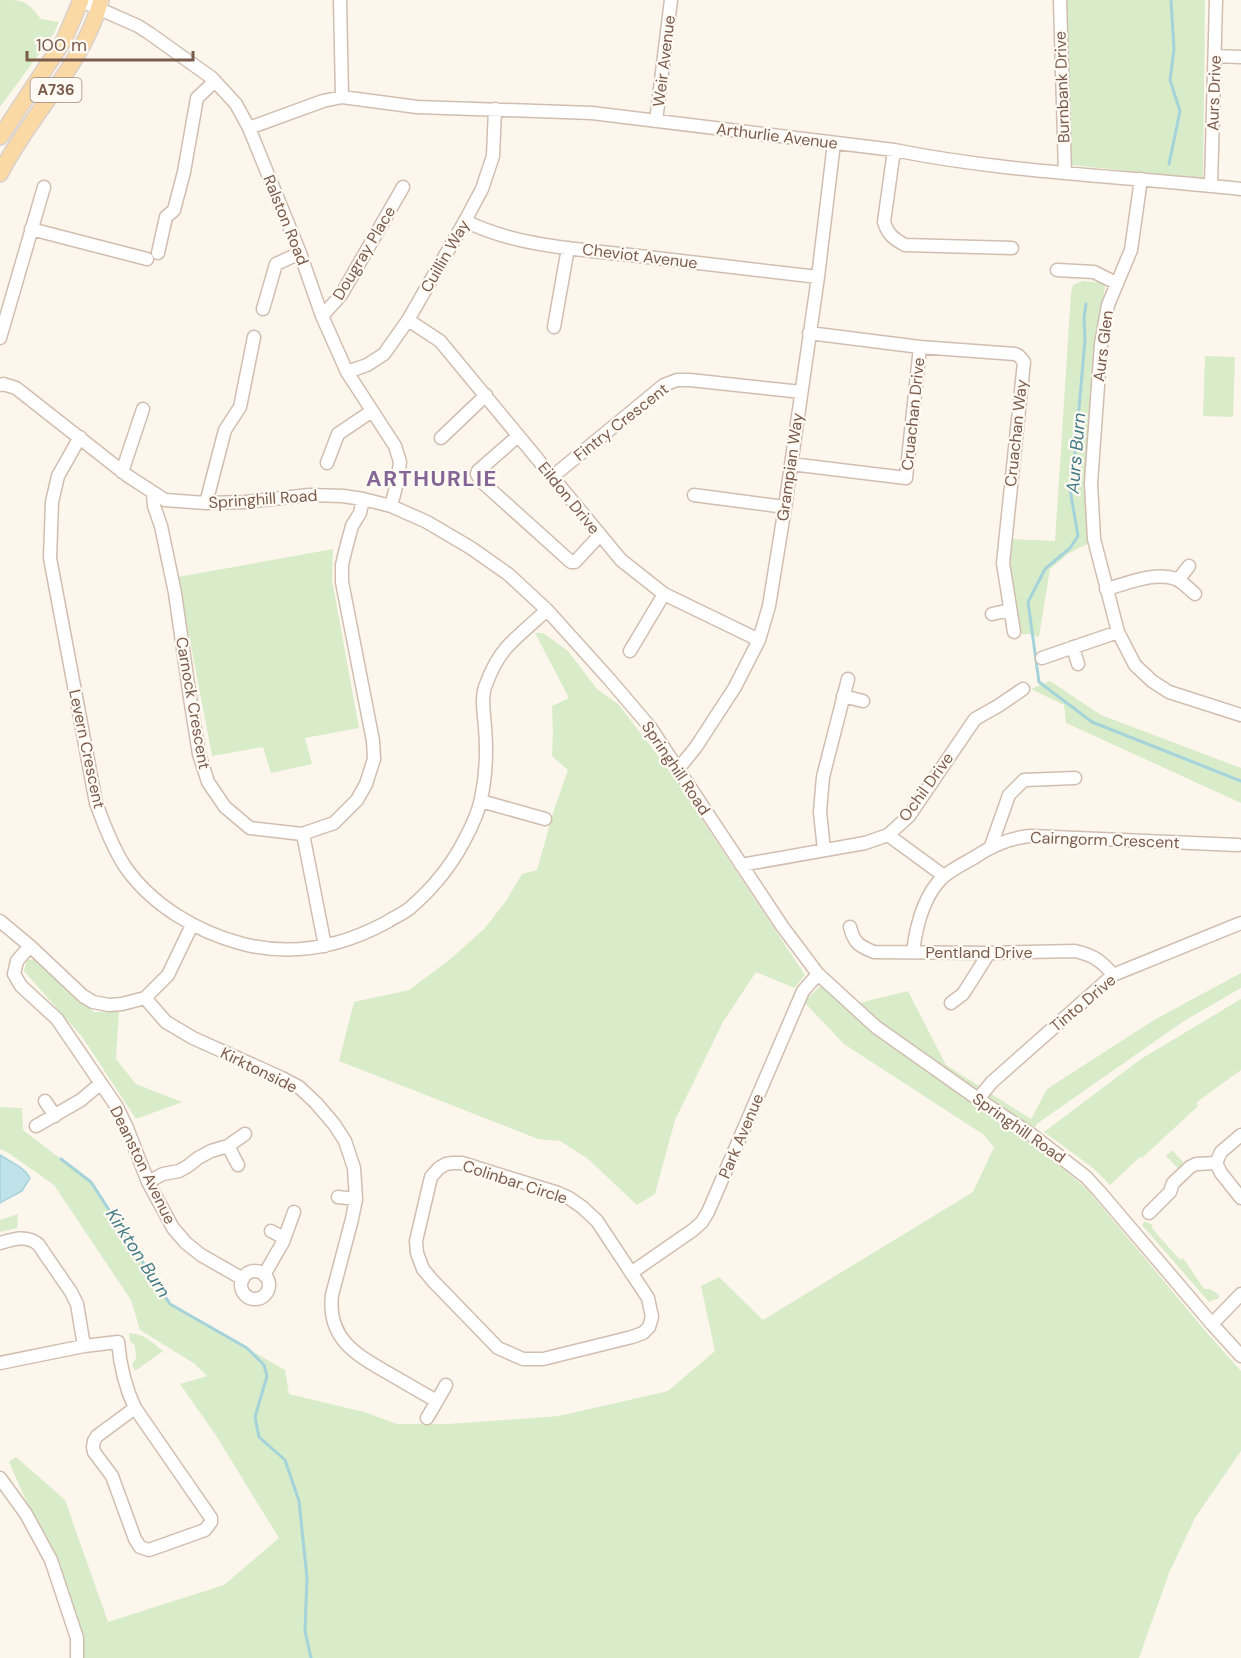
<svg xmlns="http://www.w3.org/2000/svg" width="1241" height="1658" viewBox="0 0 1241 1658" font-family="'DM Sans',sans-serif">
  <style>
    .green { fill: #d8ecc9 }
    .water { fill: #bfe3e8; stroke: #a5d3da; stroke-width: 1.5 }
    .lines { fill: none; stroke-linecap: round; stroke-linejoin: round }
    .stream { stroke: #a5d3da; stroke-width: 3 }
    .minor-casing { stroke: #d1beb0; stroke-width: 15 }
    .major-casing { stroke: #dad1cd; stroke-width: 18 }
    .minor { stroke: #fff; stroke-width: 12 }
    .major { stroke: #fbd9a5; stroke-width: 15 }
    .labels { text-anchor: middle; dominant-baseline: central; stroke-width: 4.5; stroke-linejoin: round; paint-order: stroke }
    .shield { fill: #fffaf3; stroke: #a28b7f; stroke-width: 1.5 }
    .shield-label { font-size: 15px; font-weight: bold; fill: #7a5c4d }
    .street-label { font-size: 16px; fill: #7a5c4d; stroke: #fffaf3 }
    .water-label { font-size: 18px; font-style: italic; fill: #437c86; stroke: #fffaf3 }
    .district-label { font-size: 22px; font-weight: bold; letter-spacing: 1.5px; fill: #846695; stroke: #fffaf3 }
  </style>
  <rect width="100%" height="100%" fill="#fdf6ec"/>
  <path class="green" d="M 0,0 C 24,0 26,0 41,19 L 59,22 L 53,35 L 0,107 Z
    M 1064,0 L 1205,0 L 1203,179 L 1071,165 Z
    M 1083,281 L 1103,283 L 1105,287 L 1095,338 L 1085,481 L 1089,543 L 1069,553 L 1050,569 L 1039,637 L 1032,634 L 1021,634 L 1011,571 L 1011,539 L 1055,541 L 1071,293 L 1073,285 Z
    M 1205,356 L 1235,357 L 1233,417 L 1203,416 Z
    M 333,549 L 332,580 L 359,728 L 305,738 L 312,764 L 271,773 L 263,747 L 212,756 L 178,577 Z
    M 535,633 L 543,633 L 568,651 L 597,689 L 618,704 L 667,767 L 805,975 L 794,988 L 756,972 L 723,1022 L 675,1120 L 655,1194 L 637,1205 L 587,1158 L 560,1141 L 538,1139 L 339,1061 L 354,1002 L 409,990 L 448,961 L 484,929 L 506,901 L 522,874 L 537,870 L 554,810 L 568,770 L 552,756 L 553,733 L 552,706 L 569,698 Z
    M 1050,681 L 1101,715 L 1241,768 L 1241,803 L 1066,723 L 1064,705 L 1031,689 Z
    M 37,959 L 94,1012 L 119,1012 L 116,1059 L 136,1084 L 182,1102 L 136,1119 L 83,1038 L 24,971 L 27,960 Z
    M 1241,973 L 1241,988 L 1184,1021 L 1038,1123 L 1026,1138 L 1087,1189 L 1208,1334 L 1241,1371 L 1241,1451 L 1195,1518 L 1169,1573 L 1139,1658 L 84,1658 L 84,1641 L 44,1532 L 29,1507 L 9,1462 L 16,1457 L 65,1500 L 108,1622 L 224,1585 L 279,1538 L 215,1434 L 180,1384 L 207,1376 L 195,1364 L 140,1330 L 131,1300 L 54,1185 L 7,1152 L 0,1149 L 0,1107 L 22,1108 L 23,1130 L 91,1182 L 170,1304 L 285,1370 L 289,1394 L 364,1412 L 397,1424 L 448,1424 L 559,1416 L 668,1391 L 715,1351 L 701,1286 L 719,1277 L 763,1320 L 973,1192 L 994,1147 L 984,1135 L 844,1044 L 804,1002 L 829,977 L 859,1003 L 908,991 L 946,1065 L 1031,1119 L 1047,1089 L 1154,1020 Z
    M 1241,999 L 1241,1070 L 1197,1102 L 1198,1106 L 1142,1158 L 1140,1157 L 1110,1185 L 1093,1168 L 1044,1132 L 1141,1059 Z
    M 1172,1150 L 1185,1164 L 1182,1168 L 1178,1168 L 1166,1156 Z
    M 18,1214 L 17,1228 L 0,1232 L 0,1220 Z
    M 1145,1221 L 1153,1225 L 1151,1227 L 1180,1260 L 1183,1258 L 1204,1289 L 1210,1289 L 1218,1294 L 1219,1298 L 1209,1302 L 1142,1225 Z
    M 129,1333 C 144,1334 152,1342 163,1351 L 135,1371 L 132,1364 L 136,1359 L 135,1346 L 130,1341 Z"/>
  <path class="water" d="M 0,1155 C 11,1162 24,1167 30,1178 L 22,1191 L 0,1203 Z"/>
  <g class="lines">
    <path class="stream" d="M 1169,164 L 1180,111 L 1170,80 L 1174,49 L 1171,0
      M 1086,304 L 1084,318 L 1085,340 L 1074,465 L 1075,479 L 1070,489 L 1078,536 L 1070,548 L 1045,569 L 1028,602 L 1039,682 L 1092,722 L 1241,781
      M 61,1159 L 91,1182 L 170,1304 L 247,1348 L 264,1365 L 267,1376 L 255,1417 L 259,1437 L 285,1460 L 299,1501 L 307,1578 L 305,1631 L 311,1658"/>
    <g class="minor-casing">
      <path id="minor" d="M 79,0 L 138,26 L 149,33 L 212,78 L 236,104 L 249,128 L 300,253 L 322,316 L 347,372 L 395,446 L 400,462 L 397,483 L 391,506
        M 340,0 L 342,97
        M 1060,0 L 1065,173
        M 1215,56 L 1241,57
        M 656,121 L 671,0
        M 249,128 L 323,101 L 342,97 L 417,107 L 592,113 L 894,150 C 1008,173 1125,176 1241,189
        M 894,150 L 884,222 C 888,235 894,239 905,245 L 1012,248
        M 1141,179 L 1131,250 L 1108,305 L 1101,344 L 1091,483 L 1094,539 L 1118,632 L 1135,665 L 1152,681 L 1169,692 L 1241,715
        M 1211,185 L 1216,0
        M 465,221 C 516,246 575,249 630,255 C 693,262 755,270 818,277
        M 31,229 L 147,259
        M 158,253 L 166,217 L 174,210 L 184,172 L 197,98 L 215,81
        M 1057,270 L 1094,272 L 1116,283
        M 263,309 L 276,264 L 300,253
        M 322,316 L 341,295 L 403,187
        M 408,320 L 440,341 L 621,560 L 664,594 L 759,640
        M 554,327 L 568,248
        M 0,338 L 44,187
        M 920,347 L 1015,354 L 1019,356 L 1024,362 L 1003,563 L 1014,632
        M 347,372 L 367,365 L 384,354 L 408,320 L 465,221 L 482,189 L 493,156 L 495,109
        M 0,385 L 3,384 L 16,388 L 128,476 L 165,500 L 206,503 L 245,502 L 309,495 L 343,496 L 363,499 L 391,506 L 427,522 L 471,548 L 508,574 L 547,610 L 610,680 L 650,727 L 782,926 L 818,974 L 876,1027 L 978,1099 L 1032,1135 L 1086,1177 L 1099,1191 L 1212,1324 L 1241,1356
        M 518,436 L 478,471 L 477,474 L 481,481 L 571,562 L 575,562 L 599,536
        M 80,437 L 58,476 L 52,502 L 50,558 L 96,803 C 104,825 112,846 124,865 C 151,905 197,932 243,944 C 294,957 341,947 387,922 C 394,917 403,914 410,908 C 432,889 451,866 464,841 C 471,828 478,814 481,799 C 486,776 487,751 485,727 C 484,714 481,699 485,687 C 490,673 497,658 507,647 C 519,634 534,622 547,610
        M 441,438 L 486,395
        M 327,463 L 338,434 L 372,411
        M 791,464 L 906,478 L 920,347 L 809,333
        M 122,472 L 143,409
        M 552,477 L 664,385 L 677,380 L 690,380 L 801,392
        M 153,494 L 154,506 L 161,526 L 175,593 L 190,698 L 199,754 L 208,782 L 225,807 L 250,828 L 302,834 L 334,823 L 357,800 L 366,784 L 374,759 L 373,741 L 342,582 L 342,565 L 346,548 L 352,526 L 360,513 L 363,499
        M 694,495 L 785,507
        M 206,503 L 225,430 L 240,407 L 254,337
        M 1178,580 L 1189,566
        M 1106,589 C 1127,584 1154,571 1176,579 C 1183,582 1189,589 1195,594
        M 992,614 L 1010,610
        M 1073,647 L 1078,664
        M 630,651 L 664,594
        M 1042,658 L 1118,632
        M 843,696 L 863,701
        M 679,768 L 696,747 L 735,687 L 759,640 L 769,606 L 785,507 L 818,277 L 834,143
        M 481,801 L 545,819
        M 303,834 L 325,946
        M 888,835 L 944,876
        M 991,846 L 1009,795 L 1024,780 L 1075,778
        M 824,850 L 820,812 L 823,777 L 848,679
        M 741,865 L 865,843 L 888,835 L 909,816 L 975,719 L 998,706 L 1023,689
        M 0,921 L 30,946 L 83,996 L 93,1002 L 109,1005 L 122,1004 L 145,998 L 168,975 L 192,925
        M 850,927 C 854,943 859,946 874,952 L 989,953 L 1075,951 C 1093,955 1102,961 1113,975
        M 30,946 L 17,961 L 14,974 L 21,986 L 57,1019 L 117,1107 L 127,1128 L 148,1182 L 173,1228 L 186,1243 L 201,1255 L 243,1279
        M 913,952 C 916,927 923,896 943,877 C 952,869 965,863 975,857 C 993,845 1009,838 1030,836 L 1238,845
        M 145,998 L 166,1022 L 193,1038 L 282,1078 L 299,1087 L 316,1103 L 334,1124 L 345,1141 L 354,1168 L 356,1199 L 352,1219 L 332,1295 C 327,1338 355,1354 388,1373 C 404,1382 420,1392 437,1401 L 446,1385
        M 951,1003 L 963,994 L 989,953
        M 978,1099 L 992,1082 L 1113,975 L 1241,923
        M 45,1101 L 55,1116
        M 36,1126 L 81,1100 L 100,1084
        M 1241,1135 L 1221,1152 L 1216,1163 L 1221,1173 L 1241,1198
        M 228,1146 L 238,1165
        M 453,1163 L 462,1163 L 558,1193 L 569,1198 L 582,1207 L 597,1221 L 648,1298 L 652,1317 L 649,1327 L 643,1333 L 632,1337 L 543,1359 L 523,1359 L 498,1348 L 433,1281 L 423,1269 L 417,1253 L 416,1241 L 431,1177 L 439,1168 L 446,1164 Z
        M 148,1182 L 163,1174 L 179,1171 L 188,1166 L 198,1158 L 211,1151 L 228,1146 L 245,1134
        M 338,1197 L 356,1199
        M 1149,1213 L 1170,1192 L 1173,1183 L 1190,1167 L 1196,1164 L 1216,1163
        M 271,1231 L 284,1238
        M 0,1243 C 14,1239 26,1235 38,1244 L 71,1292 L 77,1304 L 84,1346
        M241 1285a14 14 0 1 1 28 0a14 14 0 1 1-28 0Z
        M 631,1273 L 693,1230 L 702,1222 L 708,1212 L 803,991 L 818,974
        M 264,1275 L 283,1242 L 294,1212
        M 1212,1324 L 1241,1294
        M 0,1363 L 84,1346 L 118,1342 C 120,1365 125,1387 135,1408 L 211,1518 L 211,1522 L 205,1530 L 149,1550 L 140,1547 L 135,1539 L 112,1476 L 94,1452 L 93,1447 L 94,1441 L 97,1436 L 135,1408
        M 427,1418 L 437,1401
        M 0,1478 L 26,1514 L 51,1560 L 77,1638 L 77,1658"/>
    </g>
    <g class="major-casing">
      <path id="major" d="M 0,137 L 64,40 L 81,0
        M 0,174 C 30,114 83,66 101,0"/>
    </g>
    <use href="#minor" class="minor"/>
    <use href="#major" class="major"/>
  </g>
  <g class="labels">
    <rect class="shield" x="30.5" y="78" width="51" height="24" rx="4.5"/>
    <g class="shield-label">
      <text x="56" y="90">A736</text>
    </g>
    <g class="street-label">
      <text transform="translate(664 61) rotate(-83)">Weir Avenue</text>
      <text transform="translate(1062 87) rotate(-92)">Burnbank Drive</text>
      <text transform="translate(1214 93) rotate(-88)">Aurs Drive</text>
      <text transform="translate(777 136) rotate(7)">Arthurlie Avenue</text>
      <text transform="translate(286 220) rotate(68)">Ralston Road</text>
      <text transform="translate(364 253) rotate(-59)">Dougray Place</text>
      <text transform="translate(445 256) rotate(-60)">Cuillin Way</text>
      <text transform="translate(640 256) rotate(7)">Cheviot Avenue</text>
      <text transform="translate(1103 346) rotate(-83)">Aurs Glen</text>
      <text transform="translate(913 414) rotate(-84)">Cruachan Drive</text>
      <text transform="translate(621 422) rotate(-38)">Fintry Crescent</text>
      <text transform="translate(1016 433) rotate(-84)">Cruachan Way</text>
      <text transform="translate(790 467) rotate(-82)">Grampian Way</text>
      <text transform="translate(569 498) rotate(51)">Eildon Drive</text>
      <text transform="translate(263 499) rotate(-4)">Springhill Road</text>
      <text transform="translate(193 703) rotate(80)">Carnock Crescent</text>
      <text transform="translate(87 749) rotate(78)">Levern Crescent</text>
      <text transform="translate(676 768) rotate(56)">Springhill Road</text>
      <text transform="translate(926 787) rotate(-54)">Ochil Drive</text>
      <text transform="translate(1105 840) rotate(2)">Cairngorm Crescent</text>
      <text x="979" y="952">Pentland Drive</text>
      <text transform="translate(1083 1003) rotate(-40)">Tinto Drive</text>
      <text transform="translate(259 1070) rotate(26)">Kirktonside</text>
      <text transform="translate(1019 1128) rotate(35)">Springhill Road</text>
      <text transform="translate(741 1136) rotate(-67)">Park Avenue</text>
      <text transform="translate(143 1165) rotate(64)">Deanston Avenue</text>
      <text transform="translate(515 1182) rotate(18)">Colinbar Circle</text>
    </g>
    <g class="water-label">
      <text transform="translate(1076 453) rotate(-85)">Aurs Burn</text>
      <text transform="translate(138 1253) rotate(57)">Kirkton Burn</text>
    </g>
    <g class="district-label">
      <text x="432" y="478">ARTHURLIE</text>
    </g>
  </g>
  <path d="M27 51v9h166v-9" fill="none" stroke="#7a5c4d" stroke-width="3"/>
  <text x="36" y="51" font-size="18" fill="#7a5c4d" stroke="#fffaf3" stroke-width="4.5" paint-order="stroke">100 m</text>
</svg>
